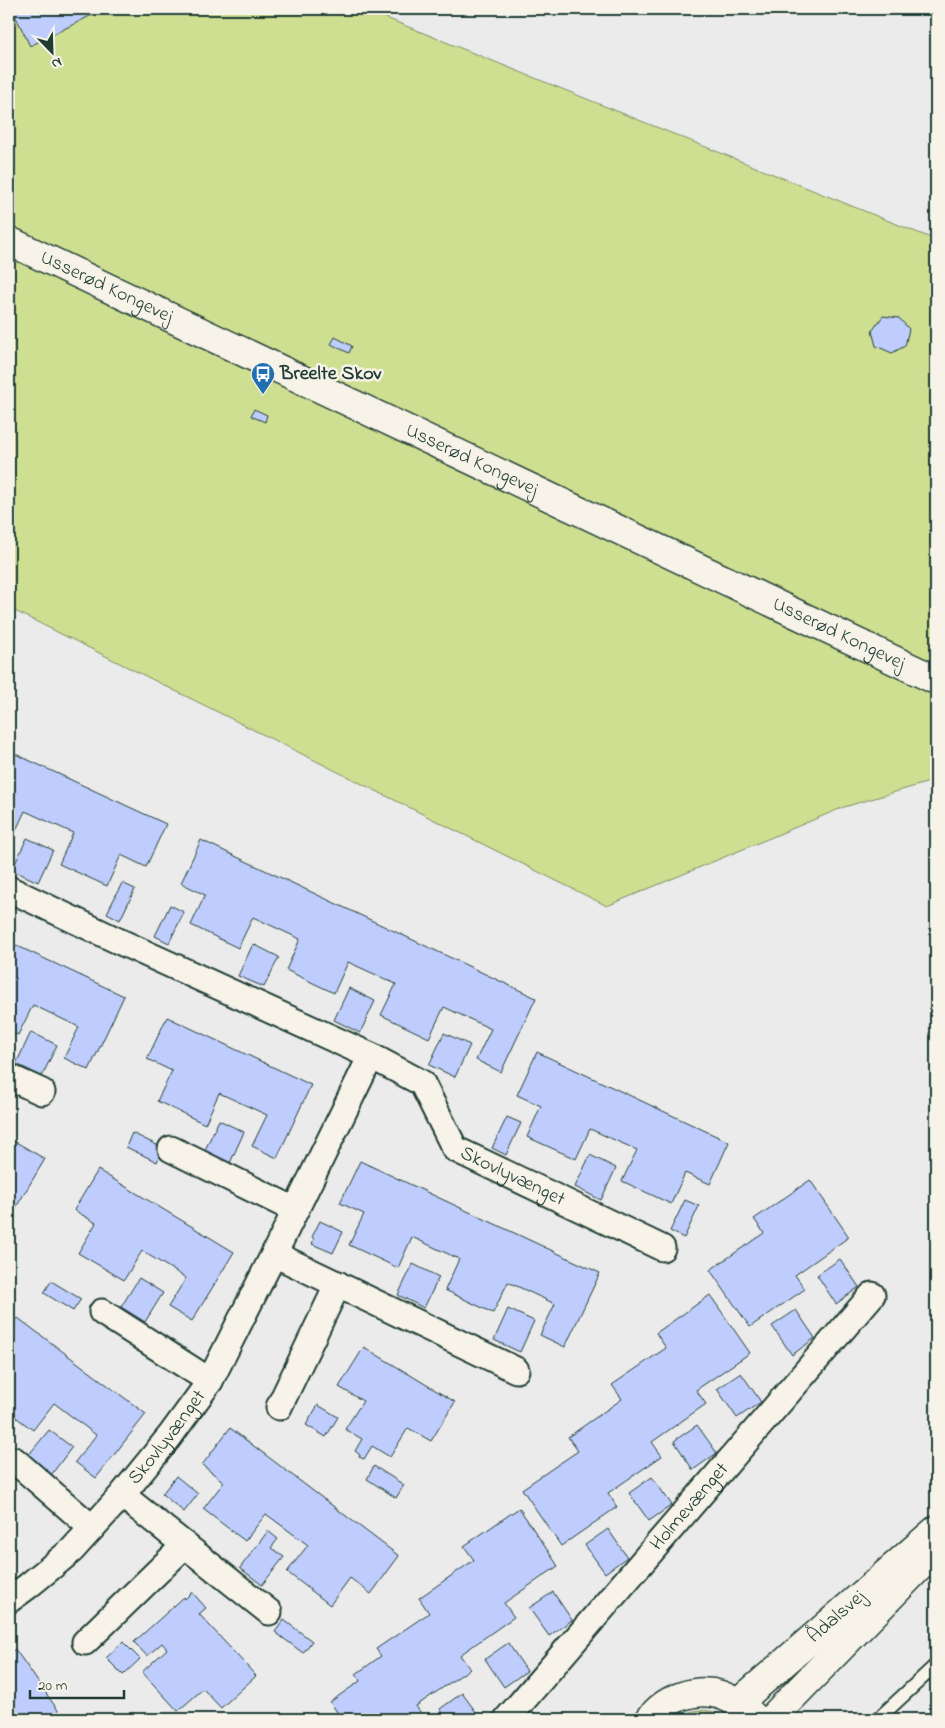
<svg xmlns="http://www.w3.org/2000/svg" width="945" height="1728" viewBox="0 0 945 1728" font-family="'Indie Flower',sans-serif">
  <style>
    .green { fill: #cfdf92; stroke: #778e63 }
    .building { fill: #becdfd; stroke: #1f3d34 }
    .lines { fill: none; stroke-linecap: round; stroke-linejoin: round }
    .lane-casing { stroke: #1f3d34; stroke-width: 16 }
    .street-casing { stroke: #1f3d34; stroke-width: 29 }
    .secondary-casing { stroke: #1f3d34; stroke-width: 31 }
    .lane { stroke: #f7f3e8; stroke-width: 12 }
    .street { stroke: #f7f3e8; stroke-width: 25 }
    .secondary { stroke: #f7f3e8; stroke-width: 28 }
    .labels { text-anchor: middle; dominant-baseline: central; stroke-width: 5; stroke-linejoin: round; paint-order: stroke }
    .street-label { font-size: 20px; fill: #1f3d34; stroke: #f7f3e8 }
    .poi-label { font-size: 20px; font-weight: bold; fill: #1f3d34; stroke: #f7f3e8; text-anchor: start }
  </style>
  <rect width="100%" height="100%" fill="#ecebec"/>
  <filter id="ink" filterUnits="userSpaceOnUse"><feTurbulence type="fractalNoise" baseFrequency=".02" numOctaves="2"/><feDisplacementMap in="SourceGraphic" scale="10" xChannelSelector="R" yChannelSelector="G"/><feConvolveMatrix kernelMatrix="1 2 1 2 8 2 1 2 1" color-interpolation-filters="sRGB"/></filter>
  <g filter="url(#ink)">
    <path class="green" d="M 9,9 L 364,9 L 936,240 L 936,780 L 844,807 L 607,906 L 9,608 Z
      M 704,1710 L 714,1712 L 730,1719 L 676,1719 L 693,1711 Z"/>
    <path class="building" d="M 12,9 L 104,9 L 30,46 Z
      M 883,316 L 899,318 L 909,329 L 905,346 L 892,353 L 876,346 L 872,331 Z
      M 335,337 L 352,346 L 349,353 L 331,344 Z
      M 254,409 L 267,415 L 265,422 L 251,416 Z
      M 9,751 L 166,824 L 146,867 L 121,855 L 107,886 L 59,864 L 73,833 L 25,811 L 11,841 L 9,840 Z
      M 27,838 L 53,850 L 38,882 L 12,870 Z
      M 201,840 L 536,998 L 501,1072 L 476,1060 L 491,1029 L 444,1007 L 429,1038 L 381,1015 L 396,984 L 348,962 L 334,993 L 286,970 L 300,939 L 253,917 L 238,948 L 191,925 L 205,895 L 181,883 Z
      M 122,883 L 135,889 L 120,920 L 107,913 Z
      M 170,905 L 184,912 L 169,943 L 155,936 Z
      M 9,942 L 124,996 L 89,1070 L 64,1058 L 79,1027 L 33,1005 L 18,1035 L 9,1031 Z
      M 253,944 L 279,957 L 264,987 L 238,976 Z
      M 349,988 L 375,1001 L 360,1033 L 334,1020 Z
      M 167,1017 L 311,1085 L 277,1158 L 252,1146 L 267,1115 L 219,1093 L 205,1124 L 157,1101 L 172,1071 L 147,1059 Z
      M 31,1032 L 57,1045 L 42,1076 L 16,1064 Z
      M 444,1033 L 470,1045 L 455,1077 L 429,1065 Z
      M 537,1052 L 729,1142 L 710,1184 L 685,1173 L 671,1204 L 622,1181 L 637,1150 L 590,1129 L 576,1159 L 527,1137 L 541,1106 L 517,1095 Z
      M 507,1117 L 521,1123 L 506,1155 L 492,1148 Z
      M 219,1120 L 244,1132 L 230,1163 L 204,1152 Z
      M 132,1133 L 163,1148 L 157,1162 L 126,1147 Z
      M 9,1138 L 45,1159 L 9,1219 Z
      M 590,1155 L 616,1168 L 601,1200 L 575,1187 Z
      M 360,1161 L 600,1273 L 565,1347 L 540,1335 L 555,1304 L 508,1282 L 493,1313 L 445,1290 L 459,1259 L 412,1237 L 398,1268 L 349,1245 L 364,1214 L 340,1203 Z
      M 98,1170 L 234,1252 L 192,1321 L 168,1307 L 186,1278 L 142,1251 L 124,1280 L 78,1253 L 96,1223 L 74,1210 Z
      M 810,1180 L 849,1237 L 795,1275 L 805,1289 L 750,1327 L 710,1270 L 764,1233 L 754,1219 Z
      M 685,1200 L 699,1206 L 684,1238 L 670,1231 Z
      M 320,1221 L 343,1232 L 333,1253 L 312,1244 L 314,1239 L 312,1237 Z
      M 840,1259 L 859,1287 L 836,1304 L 817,1275 Z
      M 413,1264 L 439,1277 L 424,1308 L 398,1295 Z
      M 139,1278 L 163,1293 L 145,1322 L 121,1307 Z
      M 51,1281 L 81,1299 L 73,1311 L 44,1293 Z
      M 710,1295 L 750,1353 L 696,1390 L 706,1404 L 652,1442 L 662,1456 L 608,1493 L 617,1507 L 561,1546 L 522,1489 L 578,1451 L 568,1437 L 622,1399 L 612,1385 L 666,1348 L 656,1333 Z
      M 508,1309 L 534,1321 L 520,1352 L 494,1340 Z
      M 796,1310 L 815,1338 L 792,1355 L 772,1326 Z
      M 18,1318 L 146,1414 L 96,1478 L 75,1462 L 96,1435 L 54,1403 L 33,1430 L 9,1412 L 9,1374 L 11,1371 L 9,1369 L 9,1330 Z
      M 364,1347 L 455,1402 L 431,1441 L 408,1428 L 390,1457 L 372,1446 L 364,1459 L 359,1457 L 360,1455 L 355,1451 L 362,1439 L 345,1429 L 363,1401 L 339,1387 Z
      M 741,1373 L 761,1402 L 737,1418 L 717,1389 Z
      M 318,1405 L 338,1417 L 326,1437 L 306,1425 Z
      M 697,1425 L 717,1453 L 693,1470 L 674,1441 Z
      M 230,1428 L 399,1556 L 371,1594 L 350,1578 L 330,1605 L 287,1572 L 308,1545 L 266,1514 L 245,1541 L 203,1509 L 224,1482 L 202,1465 Z
      M 49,1430 L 72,1447 L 51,1475 L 27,1457 Z
      M 374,1466 L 404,1485 L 396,1498 L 367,1479 Z
      M 176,1476 L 198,1494 L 184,1512 L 162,1494 Z
      M 652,1477 L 672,1505 L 649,1521 L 629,1493 Z
      M 519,1508 L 558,1566 L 504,1603 L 514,1617 L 460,1655 L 470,1669 L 416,1706 L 425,1719 L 342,1719 L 330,1702 L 360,1681 L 356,1674 L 381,1656 L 376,1649 L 429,1613 L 419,1598 L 474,1560 L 464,1546 Z
      M 608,1529 L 627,1557 L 605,1573 L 585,1545 Z
      M 268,1531 L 278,1539 L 271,1548 L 284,1557 L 262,1585 L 240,1568 Z
      M 192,1592 L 206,1608 L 199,1614 L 256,1676 L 221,1708 L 203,1689 L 178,1711 L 142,1672 L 167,1649 L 162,1643 L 147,1656 L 134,1642 L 184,1597 L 185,1599 Z
      M 553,1592 L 572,1620 L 549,1636 L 529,1608 Z
      M 284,1620 L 312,1641 L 303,1653 L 275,1632 Z
      M 123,1642 L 140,1659 L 123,1675 L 106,1658 Z
      M 508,1643 L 527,1671 L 504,1687 L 485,1659 Z
      M 15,1649 L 64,1719 L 9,1719 L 9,1654 Z
      M 462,1693 L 481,1719 L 447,1719 L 440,1709 Z"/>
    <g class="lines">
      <g class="lane-casing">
        <path id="lane" d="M 878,1719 L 936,1665"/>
      </g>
      <g class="street-casing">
        <g id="street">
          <path id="s1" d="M 9,889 L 114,939 L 371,1056 L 422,1083 L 455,1149 L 662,1248"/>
          <path d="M 9,1077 L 42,1092"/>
          <path d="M 171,1149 L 295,1210"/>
          <path d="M 274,1254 L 516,1370"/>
          <path d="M 102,1312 L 210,1381"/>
          <path d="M 279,1407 L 338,1284"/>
          <path d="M 14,1460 L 92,1528"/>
          <path d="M 122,1495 L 269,1612"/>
          <path id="s2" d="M 9,1600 L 28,1586 L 72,1550 L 122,1495 L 170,1436 L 210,1381 L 274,1254 L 371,1056"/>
          <path d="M 85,1642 L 185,1545"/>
          <path id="s3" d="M 507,1719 L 872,1295"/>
        </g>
      </g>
      <g class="secondary-casing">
        <g id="secondary">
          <path id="s4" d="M 9,241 L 936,680"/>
          <path id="s5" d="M 738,1703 L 936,1530"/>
          <path d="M 650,1719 C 665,1698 696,1687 721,1695 C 733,1699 742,1706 751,1714"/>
          <path d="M 771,1719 L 932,1554"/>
        </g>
      </g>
      <use href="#lane" class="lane"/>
      <use href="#street" class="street"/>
      <use href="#secondary" class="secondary"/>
    </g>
  </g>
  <defs>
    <g id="bus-pin" transform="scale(1.25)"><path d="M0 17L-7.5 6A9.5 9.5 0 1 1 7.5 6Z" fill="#1f6fb2" stroke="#f7f3e8"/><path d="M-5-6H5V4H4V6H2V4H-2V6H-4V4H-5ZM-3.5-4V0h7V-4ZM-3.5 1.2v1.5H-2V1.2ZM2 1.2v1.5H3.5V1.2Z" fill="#fff"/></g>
  </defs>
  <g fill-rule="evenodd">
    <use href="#bus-pin" x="263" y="374"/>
  </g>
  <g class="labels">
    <g class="street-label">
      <text stroke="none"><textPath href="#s4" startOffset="108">Usserød Kongevej</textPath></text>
      <text stroke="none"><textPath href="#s4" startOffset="512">Usserød Kongevej</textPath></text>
      <text stroke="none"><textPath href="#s4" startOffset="918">Usserød Kongevej</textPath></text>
      <text stroke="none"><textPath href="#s1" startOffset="594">Skovlyvænget</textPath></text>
      <text stroke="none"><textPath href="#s2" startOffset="228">Skovlyvænget</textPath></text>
      <text stroke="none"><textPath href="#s3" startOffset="280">Holmevænget</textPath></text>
      <text stroke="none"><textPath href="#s5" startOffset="131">Ådalsvej</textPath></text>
    </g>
    <g class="poi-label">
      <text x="280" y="374">Breelte Skov</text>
    </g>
  </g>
  <rect width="945" height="1728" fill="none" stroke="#f7f3e8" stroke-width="30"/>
  <rect x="15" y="15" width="915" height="1698" fill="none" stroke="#1f3d34" stroke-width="2" filter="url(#ink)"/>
  <g transform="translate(52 52) rotate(157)" stroke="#f7f3e8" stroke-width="4" paint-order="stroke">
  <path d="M0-4L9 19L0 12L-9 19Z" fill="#1f3d34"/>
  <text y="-8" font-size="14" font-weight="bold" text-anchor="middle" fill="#1f3d34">N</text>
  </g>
  <path d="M30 1690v8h94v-8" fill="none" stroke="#1f3d34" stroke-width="2.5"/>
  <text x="38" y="1690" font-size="15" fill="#1f3d34" stroke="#f7f3e8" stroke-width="4" paint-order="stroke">20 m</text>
</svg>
